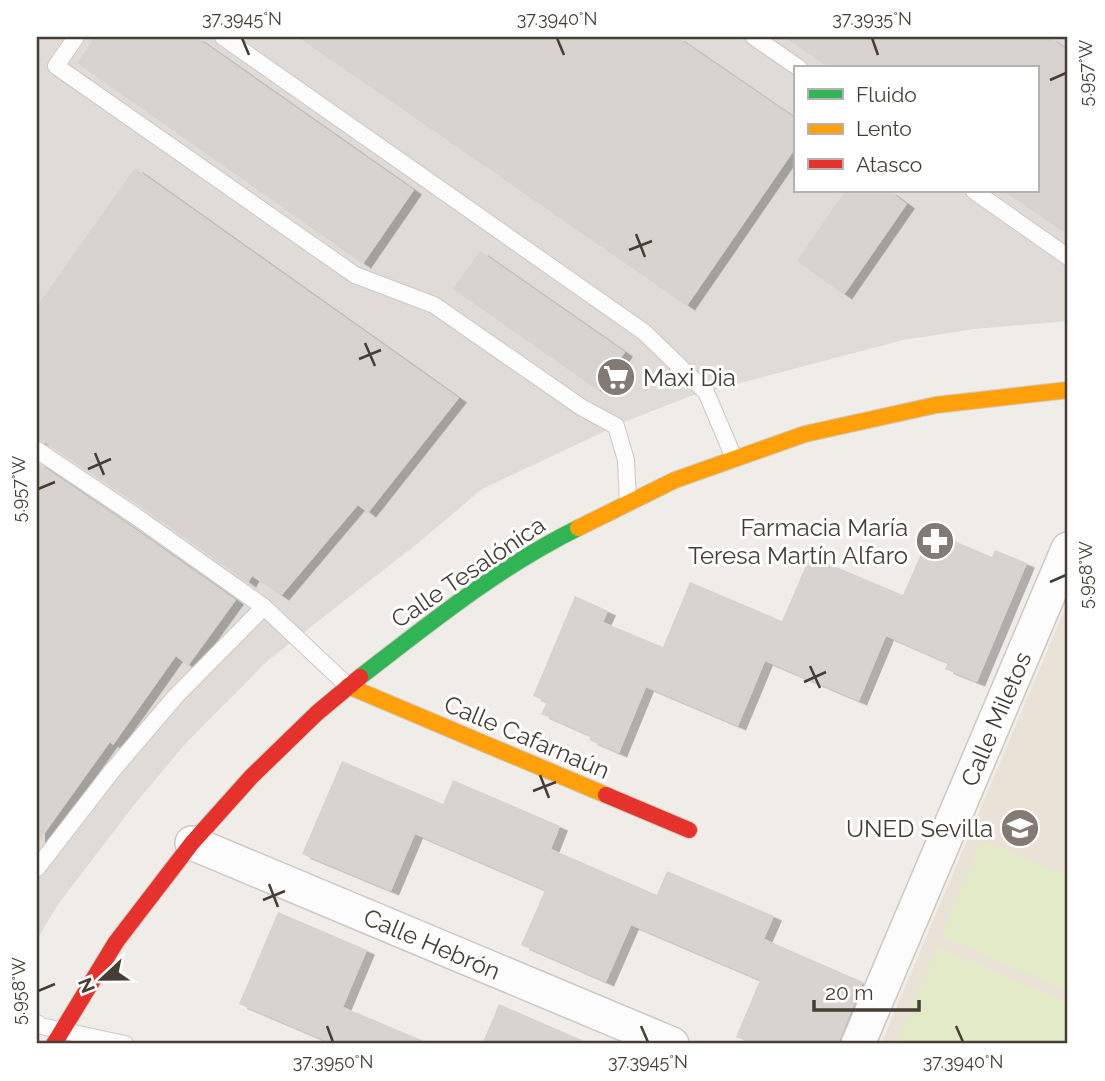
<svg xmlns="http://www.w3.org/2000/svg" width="1105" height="1081" viewBox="0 0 1105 1081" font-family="Raleway,sans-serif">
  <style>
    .industrial { fill: #e0dbd6; fill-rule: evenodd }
    .education { fill: #ebe2d7 }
    .green { fill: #e2eac7 }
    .building { fill: #d8d3cf; filter: url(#shadow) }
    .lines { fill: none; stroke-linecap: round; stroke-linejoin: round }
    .lane-casing { stroke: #ccc8c4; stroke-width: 18 }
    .street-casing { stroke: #ccc8c4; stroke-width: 36 }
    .fast-casing { stroke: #d0c9bf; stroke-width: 18 }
    .slow-casing { stroke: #d0c9bf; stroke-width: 18 }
    .jam-casing { stroke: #d0c9bf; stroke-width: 18 }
    .lane { stroke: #fdfcfc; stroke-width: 16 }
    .street { stroke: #fdfcfc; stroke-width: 33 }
    .fast { stroke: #30b455; stroke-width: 16 }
    .slow { stroke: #ff9f0a; stroke-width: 16 }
    .jam { stroke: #e5322d; stroke-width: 16 }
    .ticks { fill: none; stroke: #463d34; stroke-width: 2.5 }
    .labels { text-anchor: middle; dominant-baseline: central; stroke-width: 6; stroke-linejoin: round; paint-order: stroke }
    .poi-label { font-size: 24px; fill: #463d34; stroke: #fff; text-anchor: end }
    .street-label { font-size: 24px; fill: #463d34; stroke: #fff }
    .neatline { fill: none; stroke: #463d34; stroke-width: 2.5 }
    .ticks-label { font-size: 18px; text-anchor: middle; fill: #463d34 }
  </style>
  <defs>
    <filter id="shadow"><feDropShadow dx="8" dy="4.5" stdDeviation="0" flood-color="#0004"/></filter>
  </defs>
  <rect width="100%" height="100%" fill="#f0ece8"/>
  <path class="industrial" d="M 37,37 L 1068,37 L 1068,321 L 974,329 L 903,340 L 691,396 L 629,420 L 482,489 L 418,543 L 266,662 L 186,743 L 134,805 L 59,903 L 37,939 ZM 795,68 L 1037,68 L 1037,191 L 795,191 Z"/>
  <path class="education" d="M 1065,609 L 1068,611 L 1068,1044 L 881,1044 Z"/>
  <path class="green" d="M 982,840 L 1068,877 L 1068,991 L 941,936 Z
    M 937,947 L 1068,1003 L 1068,1044 L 897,1043 Z"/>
  <path class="building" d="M 95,37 L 196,37 L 414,190 L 363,264 L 77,63 Z
    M 298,37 L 677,37 L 795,118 L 795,149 L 687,306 Z
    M 784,37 L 1049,37 L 1068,50 L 1068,235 L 1004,191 L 1037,191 L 1037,68 L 829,68 Z
    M 135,168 L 459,398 L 368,513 L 358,505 L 281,596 L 252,576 L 248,583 L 140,506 L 43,441 L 37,440 L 37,306 Z
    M 845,191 L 889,191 L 907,204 L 844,295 L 797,261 Z
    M 480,251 L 625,352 L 599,391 L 453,289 Z
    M 37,462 L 128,524 L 236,600 L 188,666 L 176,656 L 113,745 L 110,742 L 37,844 Z
    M 931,531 L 992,557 L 995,550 L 1027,563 L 977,682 L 945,669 L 948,663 L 886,636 L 859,701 L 765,661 L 738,726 L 646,687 L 619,753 L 589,740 L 591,736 L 541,714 L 547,702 L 533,696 L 575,596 L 608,611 L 603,622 L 663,647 L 690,582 L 782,621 L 810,556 L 903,595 Z
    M 342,761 L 443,804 L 453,780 L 560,826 L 551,849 L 657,895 L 667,871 L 774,916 L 764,939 L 863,982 L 838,1044 L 753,1044 L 736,1037 L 760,980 L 631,925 L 606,982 L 521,945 L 545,890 L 415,834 L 391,891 L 302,854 Z
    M 278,912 L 367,950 L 343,1007 L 431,1044 L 333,1044 L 239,1004 Z
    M 499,1004 L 591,1044 L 482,1044 Z"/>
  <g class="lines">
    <g class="lane-casing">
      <path id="lane" d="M 76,37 L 56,66 L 355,275 L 434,305 L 581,407 L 616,426 L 626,460 L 628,502
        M 223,37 L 644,332 L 706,392 L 734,458
        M 754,37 L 799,68
        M 974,191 L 1068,257
        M 37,450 L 134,515 L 264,607 L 348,686
        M 37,868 L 112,771 L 176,696 L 264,607
        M 37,1023 L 41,1026 L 125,1044"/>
    </g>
    <g class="street-casing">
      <path id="street" d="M 192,843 L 672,1044
        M 858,1044 L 1068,549"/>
    </g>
    <g class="fast-casing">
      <path id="fast" d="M 360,677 C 430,623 499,567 578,528"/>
    </g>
    <g class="slow-casing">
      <path id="slow" d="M 578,528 L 675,480 L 805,434 L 936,405 L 1068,390
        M 348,686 L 606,795"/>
    </g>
    <g class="jam-casing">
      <path id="jam" d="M 606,795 L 689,830
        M 54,1044 L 116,942 L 192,843 L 251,777 L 317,713 L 360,677"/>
    </g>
    <use href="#lane" class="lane"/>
    <use href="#street" class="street"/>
    <use href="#fast" class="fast"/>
    <use href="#slow" class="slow"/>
    <use href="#jam" class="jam"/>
  </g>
  <path class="ticks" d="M 242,38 L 249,55M 557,38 L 564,55M 872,38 L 878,55M 1050,80 L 1066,73M 636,234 L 645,257M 629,250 L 652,241M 365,343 L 375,366M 359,359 L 381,350M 95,453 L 104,475M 88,469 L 111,459M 38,489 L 55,482M 1050,582 L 1066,575M 810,666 L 820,688M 804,682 L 826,672M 540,775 L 549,798M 533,791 L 556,782M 269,884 L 278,907M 263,900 L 285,891M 38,991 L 55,984M 327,1026 L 333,1042M 641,1026 L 648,1042M 956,1026 L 963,1042"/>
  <defs>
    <g id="supermarket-disc" transform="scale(2.0125)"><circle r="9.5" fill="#827a73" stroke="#fff"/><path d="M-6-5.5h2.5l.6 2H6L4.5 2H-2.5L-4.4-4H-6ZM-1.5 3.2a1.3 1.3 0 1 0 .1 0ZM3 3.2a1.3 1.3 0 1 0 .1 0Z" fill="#fff"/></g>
    <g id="pharmacy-disc" transform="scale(2.0125)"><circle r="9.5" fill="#827a73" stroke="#fff"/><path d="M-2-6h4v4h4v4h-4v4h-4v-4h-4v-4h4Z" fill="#fff"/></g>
    <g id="university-disc" transform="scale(2.0125)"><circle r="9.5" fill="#827a73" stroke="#fff"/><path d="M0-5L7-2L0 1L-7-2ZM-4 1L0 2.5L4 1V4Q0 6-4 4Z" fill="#fff"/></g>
  </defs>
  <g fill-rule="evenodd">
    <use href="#supermarket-disc" x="616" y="377"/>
    <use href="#pharmacy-disc" x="935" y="541"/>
    <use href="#university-disc" x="1020" y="828"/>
  </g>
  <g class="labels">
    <g class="poi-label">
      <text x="643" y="377" text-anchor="start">Maxi Dia</text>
      <text x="908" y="527">Farmacia María<tspan x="908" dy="28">Teresa Martín Alfaro</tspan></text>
      <text x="993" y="828">UNED Sevilla</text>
    </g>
    <g class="street-label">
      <text transform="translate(468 572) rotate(-34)">Calle Tesalónica</text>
      <text transform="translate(996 719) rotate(-67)">Calle Miletos</text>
      <text transform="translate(527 737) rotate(23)">Calle Cafarnaún</text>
      <text transform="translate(432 944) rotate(23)">Calle Hebrón</text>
    </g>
  </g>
  <rect width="1105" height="1081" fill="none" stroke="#ffffff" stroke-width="77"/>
  <rect x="794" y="66" width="245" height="126" fill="#ffffff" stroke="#b5b1ae" stroke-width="2"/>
  <rect x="808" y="89" width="35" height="10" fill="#30b455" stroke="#b5b1ae" stroke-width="2"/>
  <text x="856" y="102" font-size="21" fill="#463d34">Fluido</text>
  <rect x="808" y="124" width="35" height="10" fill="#ff9f0a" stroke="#b5b1ae" stroke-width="2"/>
  <text x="856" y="136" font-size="21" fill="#463d34">Lento</text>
  <rect x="808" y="159" width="35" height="10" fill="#e5322d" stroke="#b5b1ae" stroke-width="2"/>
  <text x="856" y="172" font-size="21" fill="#463d34">Atasco</text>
  <g transform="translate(102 979) rotate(248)" stroke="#ffffff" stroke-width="5" paint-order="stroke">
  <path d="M0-5L12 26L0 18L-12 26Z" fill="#463d34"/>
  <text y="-10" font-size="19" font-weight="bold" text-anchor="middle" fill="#463d34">N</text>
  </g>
  <path d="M814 1000v10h105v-10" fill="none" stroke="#463d34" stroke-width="3.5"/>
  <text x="825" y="1000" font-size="21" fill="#463d34" stroke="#ffffff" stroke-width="5" paint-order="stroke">20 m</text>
  <rect x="38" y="38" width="1028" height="1004" class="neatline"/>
  <g class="ticks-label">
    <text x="242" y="25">37.3945°N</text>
    <text x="557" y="25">37.3940°N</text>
    <text x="872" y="25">37.3935°N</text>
    <text transform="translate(1086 73) rotate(-90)" y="6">5.957°W</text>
    <text transform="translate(19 489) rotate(-90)" y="6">5.957°W</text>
    <text transform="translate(1086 575) rotate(-90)" y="6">5.958°W</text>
    <text transform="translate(19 991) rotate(-90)" y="6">5.958°W</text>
    <text x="333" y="1068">37.3950°N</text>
    <text x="648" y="1068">37.3945°N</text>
    <text x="963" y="1068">37.3940°N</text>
  </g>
</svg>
